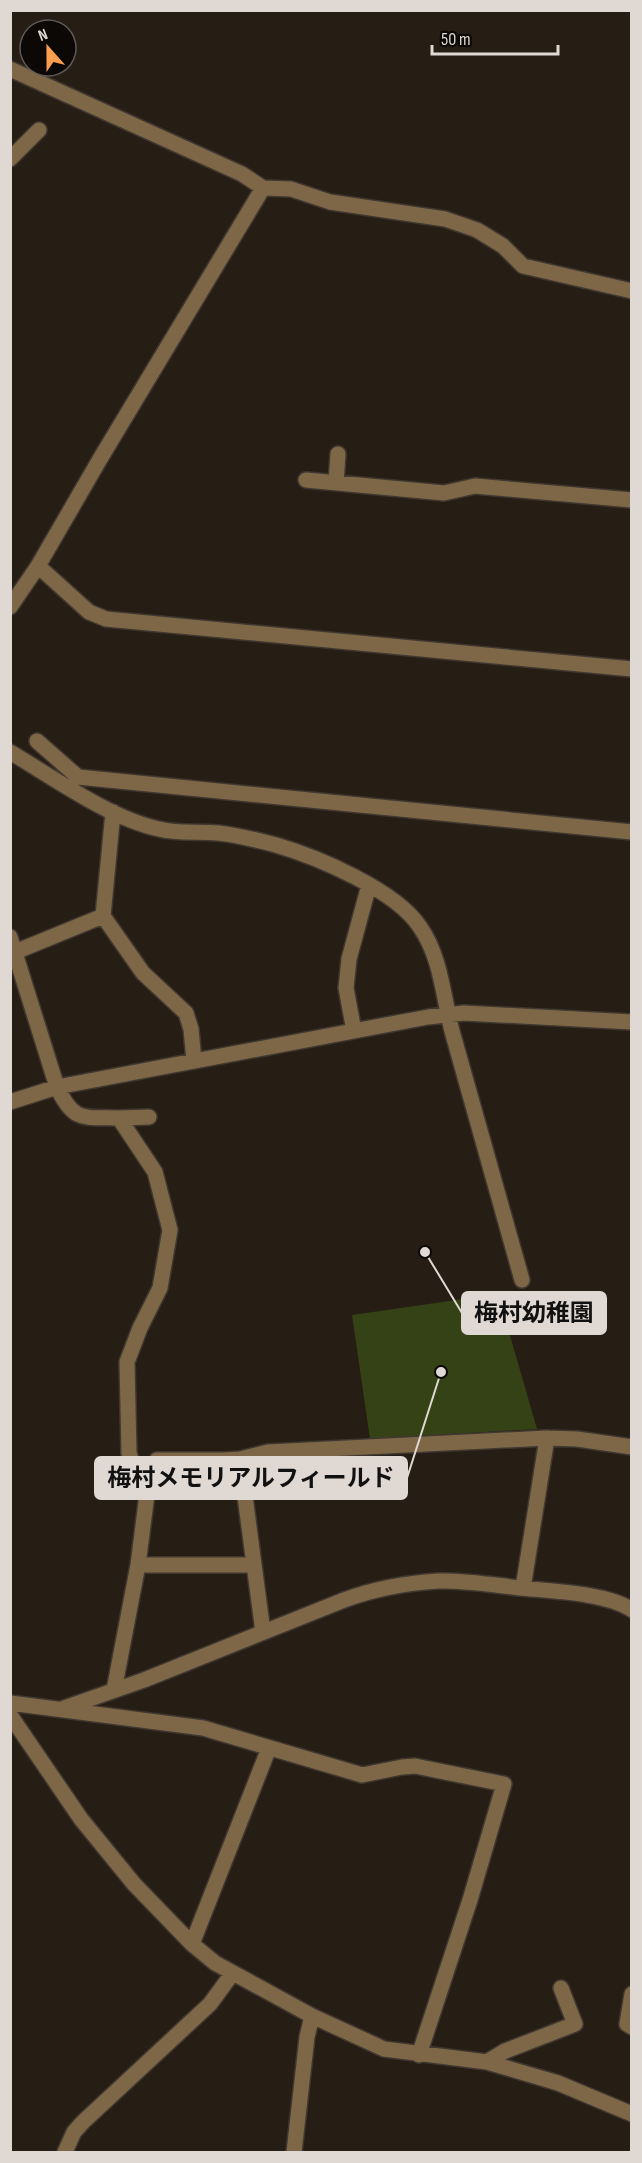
<svg xmlns="http://www.w3.org/2000/svg" width="642" height="2163" viewBox="0 0 642 2163" font-family="'Sofia Sans Condensed','Noto Sans JP',sans-serif">
  <style>
    .green { fill: #354215 }
    .lines { fill: none; stroke-linecap: round; stroke-linejoin: round }
    .minor-casing { stroke: #403730; stroke-width: 18 }
    .minor { stroke: #7d6746; stroke-width: 15 }
    .leader { fill: none; stroke: #dfd8d3; stroke-width: 2 }
    .callout-dot { fill: #dfd8d3; stroke: #0c0805; stroke-width: 2 }
    .callout { fill: #dfd8d3; stroke: #dfd8d3; stroke-width: 2 }
    .callout-label { font-size: 24px; text-anchor: middle; font-weight: bold; fill: #111 }
  </style>
  <rect width="100%" height="100%" fill="#261d15"/>
  <path class="green" d="M 498,1294 L 537,1429 L 370,1439 L 352,1315 Z"/>
  <g class="lines">
    <g class="minor-casing">
      <path id="minor" d="M 10,69 L 242,174 L 263,188 L 291,189 L 330,202 L 445,219 L 477,230 L 503,246 L 523,266 L 632,291
        M 10,159 L 39,130
        M 306,480 L 444,493 L 475,486 L 632,500
        M 336,483 L 338,454
        M 38,566 L 89,612 L 106,619 L 632,669
        M 10,607 L 38,566 L 100,459 L 263,188
        M 37,741 L 78,777 L 632,832
        M 10,752 C 54,778 109,818 159,829 C 178,834 198,831 218,833 C 237,835 257,840 276,845 C 317,857 396,890 420,927 C 441,957 443,996 452,1031 C 475,1114 498,1197 522,1280
        M 103,916 L 143,973 L 186,1013 L 191,1029 L 194,1061
        M 10,937 L 57,1087 C 74,1123 83,1117 119,1118 L 155,1172 L 170,1230 L 160,1288 L 140,1328 L 127,1362 L 129,1453 L 132,1463 L 150,1471
        M 10,958 L 15,952 L 103,916 L 113,812
        M 354,1031 L 346,988 L 349,959 L 369,885
        M 10,1102 L 57,1087 L 428,1017 L 464,1013 L 632,1022
        M 119,1118 L 149,1117
        M 240,1459 L 263,1632
        M 138,1565 L 254,1565
        M 523,1588 L 547,1438
        M 114,1690 L 138,1565 L 150,1471 L 157,1460 L 224,1460 L 240,1459 L 268,1452 L 547,1438 L 577,1439 L 632,1447
        M 10,1703 L 203,1728 L 362,1775 L 402,1767 L 415,1766 L 504,1784 L 470,1900 L 419,2055
        M 64,1708 L 144,1680 L 344,1600 C 374,1589 406,1583 438,1581 C 466,1580 493,1585 520,1588 C 550,1591 608,1593 632,1610
        M 10,1715 L 81,1819 L 134,1884 L 192,1944 L 215,1963 L 312,2016 L 384,2049 L 487,2062 L 558,2083 L 632,2114
        M 192,1944 L 269,1748
        M 632,1994 L 627,2024 L 632,2027
        M 487,2062 L 505,2051 L 575,2024 L 561,1988
        M 65,2152 L 74,2132 L 83,2122 L 210,2004 L 232,1974
        M 294,2152 L 307,2037 L 312,2016"/>
    </g>
    <use href="#minor" class="minor"/>
  </g>
  <path class="leader" d="M425 1252L462 1313M441 1372L407 1478"/>
  <g class="callout-dot">
    <circle cx="425" cy="1252" r="6"/>
    <circle cx="441" cy="1372" r="6"/>
  </g>
  <g class="callout">
    <rect x="462" y="1292" width="144" height="42" rx="6"/>
    <rect x="95" y="1457" width="312" height="42" rx="6"/>
  </g>
  <g class="callout-label">
    <text x="534" y="1321">梅村幼稚園</text>
    <text x="251" y="1486">梅村メモリアルフィールド</text>
  </g>
  <rect width="642" height="2163" fill="none" stroke="#dfd8d3" stroke-width="24"/>
  <g transform="translate(48 48) rotate(339)"><circle r="28" fill="#0c0805" stroke="#605b57" stroke-width="1.5"/>
  <path d="M0-4.5L10 22L0 15L-10 22Z" fill="#fb9e50"/>
  <text y="-9" font-size="16" font-weight="bold" text-anchor="middle" fill="#dfd8d3">N</text>
  </g>
  <path d="M432 45v9h126v-9" fill="none" stroke="#dfd8d3" stroke-width="3"/>
  <text x="441" y="45" font-size="18" fill="#dfd8d3" stroke="#0c0805" stroke-width="4.5" paint-order="stroke">50 m</text>
</svg>
